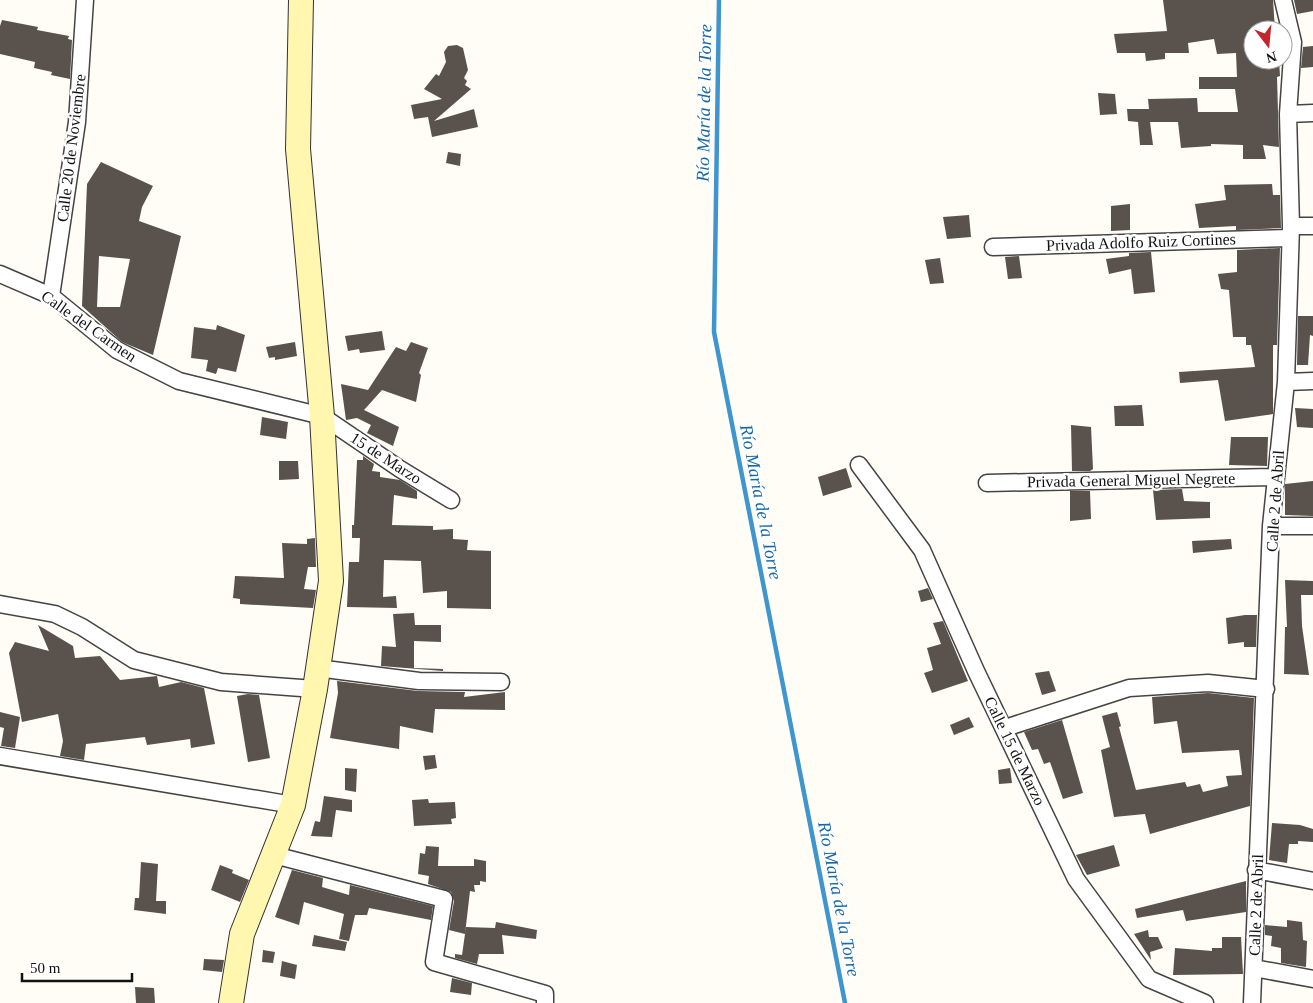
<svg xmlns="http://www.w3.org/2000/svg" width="1313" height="1003" viewBox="0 0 1313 1003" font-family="'Times New Roman',serif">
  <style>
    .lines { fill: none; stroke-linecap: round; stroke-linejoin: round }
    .stream { stroke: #3f96cf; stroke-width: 4.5 }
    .building { fill: #5a524d; fill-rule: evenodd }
    .street-casing { stroke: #444; stroke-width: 19 }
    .secondary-casing { stroke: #333; stroke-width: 26 }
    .street { stroke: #fff; stroke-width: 16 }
    .secondary { stroke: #fff6b0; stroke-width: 24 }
    .labels { text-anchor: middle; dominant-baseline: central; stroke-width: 5; stroke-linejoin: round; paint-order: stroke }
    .street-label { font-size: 16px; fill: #111; stroke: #fff }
    .water-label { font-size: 18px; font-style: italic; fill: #1768a6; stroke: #fff }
  </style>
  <rect width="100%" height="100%" fill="#fffdf5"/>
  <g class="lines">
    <path class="stream" d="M 719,0 L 714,332 L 845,1003"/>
  </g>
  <path class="building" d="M 1163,0 L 1273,0 L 1275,30 L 1253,30 L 1253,60 L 1279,60 L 1280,76 L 1277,77 L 1279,147 L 1263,145 L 1266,159 L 1243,159 L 1243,145 L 1211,144 L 1211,146 L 1181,148 L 1178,122 L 1150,122 L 1153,145 L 1140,145 L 1138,122 L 1128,121 L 1127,109 L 1149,109 L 1148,99 L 1197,98 L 1198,112 L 1238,112 L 1235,89 L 1199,89 L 1199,77 L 1237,77 L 1236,53 L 1217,54 L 1214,39 L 1188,43 L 1189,53 L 1165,53 L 1165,59 L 1146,61 L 1145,53 L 1117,53 L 1114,34 L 1167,31 Z
    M 1294,0 L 1313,0 L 1313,11 L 1297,14 Z
    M 2,20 L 38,27 L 37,30 L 69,36 L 68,39 L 72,40 L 70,79 L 51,75 L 52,72 L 34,68 L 35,62 L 0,54 L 0,26 Z
    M 457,45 L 463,48 L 468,70 L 464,78 L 467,81 L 465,85 L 471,89 L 434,121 L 474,109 L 478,127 L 432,137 L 428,117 L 414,119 L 411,105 L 442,99 L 424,89 L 436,74 L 439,76 L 446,62 L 444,52 L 448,46 Z
    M 1313,46 L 1313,67 L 1301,68 L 1303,47 Z
    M 1098,93 L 1115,94 L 1117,114 L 1100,115 Z
    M 448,152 L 461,154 L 460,166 L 446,163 Z
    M 101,162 L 153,186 L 142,207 L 139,221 L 181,236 L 153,355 L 122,342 L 82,306 L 87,184 ZM 99,256 L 130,259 L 120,307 L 97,307 Z
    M 1272,184 L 1273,195 L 1280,195 L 1281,228 L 1236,230 L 1236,226 L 1199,228 L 1195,204 L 1226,200 L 1224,185 Z
    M 1130,204 L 1130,230 L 1111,231 L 1111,206 Z
    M 969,215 L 971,237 L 947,239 L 943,217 Z
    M 1280,248 L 1277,345 L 1273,345 L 1273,414 L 1225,421 L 1218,380 L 1180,383 L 1179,372 L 1255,367 L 1251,345 L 1246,345 L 1246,337 L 1233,337 L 1229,290 L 1221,289 L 1218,274 L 1237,272 L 1237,250 Z
    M 1151,252 L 1155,292 L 1134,294 L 1131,269 L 1109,274 L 1106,259 L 1129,256 L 1129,253 Z
    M 1019,256 L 1022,278 L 1008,279 L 1005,257 Z
    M 940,258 L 944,283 L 930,284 L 925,260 Z
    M 1298,316 L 1313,316 L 1313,336 L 1310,335 L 1308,365 L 1297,365 Z
    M 217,325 L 245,335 L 236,372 L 218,368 L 216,374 L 206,371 L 208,360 L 191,358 L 194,327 L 216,330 Z
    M 382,331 L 385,350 L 360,353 L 359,349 L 348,351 L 345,336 Z
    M 295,342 L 297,356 L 275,360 L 275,357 L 269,358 L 266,347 Z
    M 411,342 L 428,348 L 419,373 L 421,375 L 416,402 L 382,390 L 364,410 L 399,427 L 393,446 L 367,433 L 371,425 L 357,418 L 346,420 L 341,384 L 368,390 L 396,347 L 406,351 Z
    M 1142,405 L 1144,426 L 1115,426 L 1114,406 Z
    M 1295,408 L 1313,409 L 1313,428 L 1297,427 Z
    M 262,417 L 288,422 L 286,439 L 260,435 Z
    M 1071,425 L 1091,427 L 1093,469 L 1090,471 L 1072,471 Z
    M 1231,437 L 1268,437 L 1267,466 L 1229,465 Z
    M 363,456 L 374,464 L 372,471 L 380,472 L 380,477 L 400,480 L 417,491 L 417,499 L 394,495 L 392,525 L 433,526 L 433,530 L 453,529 L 453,539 L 468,540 L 467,550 L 491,551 L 491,609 L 447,608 L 447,591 L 423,593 L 421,561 L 384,560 L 383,597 L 396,596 L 397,608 L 347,607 L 349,562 L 359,562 L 360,538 L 352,538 L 352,525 L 354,525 L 357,460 L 363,460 Z
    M 279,461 L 298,461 L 299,479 L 279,480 Z
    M 846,468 L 852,487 L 823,496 L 818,477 Z
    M 1313,481 L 1313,516 L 1285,515 L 1285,484 Z
    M 1182,489 L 1184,501 L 1210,502 L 1210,518 L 1156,520 L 1153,490 Z
    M 1070,491 L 1090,491 L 1091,519 L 1070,521 Z
    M 315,538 L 316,567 L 308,567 L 304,589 L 316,590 L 313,608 L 240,604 L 240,599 L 233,598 L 235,576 L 284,578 L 282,543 L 307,544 L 307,539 Z
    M 1231,539 L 1232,549 L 1193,553 L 1192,541 Z
    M 1285,580 L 1313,581 L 1313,595 L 1301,595 L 1302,626 L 1309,675 L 1284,674 L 1285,627 L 1287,627 Z
    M 928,588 L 933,599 L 921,602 L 918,591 Z
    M 414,613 L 415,625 L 441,625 L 441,642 L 414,641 L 414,668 L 443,669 L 443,671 L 381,666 L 382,646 L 396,647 L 393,614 Z
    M 1245,615 L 1257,615 L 1256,647 L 1244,647 L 1244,642 L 1228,644 L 1226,618 Z
    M 943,621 L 968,681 L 932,693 L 924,673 L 933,670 L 927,648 L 941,644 L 933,623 Z
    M 38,625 L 73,646 L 75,658 L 100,656 L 120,680 L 157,676 L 159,687 L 181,682 L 204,688 L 215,744 L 191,748 L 190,739 L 147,745 L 145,737 L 86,744 L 84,760 L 60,756 L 63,741 L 58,714 L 22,722 L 9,653 L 15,642 L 49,651 Z
    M 1049,671 L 1056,691 L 1042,695 L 1035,673 Z
    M 337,681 L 418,691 L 465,692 L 464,697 L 505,692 L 505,710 L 435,709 L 433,733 L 400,726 L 399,749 L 330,738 L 338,693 Z
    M 1208,693 L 1254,698 L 1250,806 L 1150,834 L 1145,814 L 1114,817 L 1101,750 L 1110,747 L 1102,716 L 1117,712 L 1121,726 L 1119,727 L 1136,790 L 1185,782 L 1187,787 L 1200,784 L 1203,792 L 1228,786 L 1226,776 L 1242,775 L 1239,750 L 1182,753 L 1177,721 L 1154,724 L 1152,697 Z
    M 248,694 L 259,695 L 270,758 L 248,762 L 237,696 Z
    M 0,712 L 20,717 L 15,748 L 1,746 L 4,728 L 0,727 Z
    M 969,717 L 974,727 L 954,735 L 950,725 Z
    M 1062,720 L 1083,793 L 1063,799 L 1050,762 L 1044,764 L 1038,749 L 1032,750 L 1024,732 Z
    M 435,755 L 437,768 L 425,770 L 423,756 Z
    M 345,768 L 357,769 L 356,792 L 345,790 Z
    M 1010,768 L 1012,783 L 999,784 L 998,770 Z
    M 324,796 L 352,800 L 352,812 L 336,810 L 332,837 L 311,836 L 315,821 L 320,822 Z
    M 428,799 L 429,803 L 455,802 L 456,818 L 451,819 L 452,824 L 414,826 L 412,800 Z
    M 1272,823 L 1300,825 L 1313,829 L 1313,842 L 1298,841 L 1298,844 L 1289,844 L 1287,863 L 1269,860 Z
    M 1114,845 L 1120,866 L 1087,875 L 1076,855 Z
    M 426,846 L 439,847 L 438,866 L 474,866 L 474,859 L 486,861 L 486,882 L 480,881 L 480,885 L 474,885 L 475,892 L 470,891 L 465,934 L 449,930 L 454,901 L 451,892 L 428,884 L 429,876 L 418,874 L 420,853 L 425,854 Z
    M 141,862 L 158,864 L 156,901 L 166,901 L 166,914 L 134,910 L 135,898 L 139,898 Z
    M 220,865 L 233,870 L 232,873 L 249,880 L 240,902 L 211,890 Z
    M 292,870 L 323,878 L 322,887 L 349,895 L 350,885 L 433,906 L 431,920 L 369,908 L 367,915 L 355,915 L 349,941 L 339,939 L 344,914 L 304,902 L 299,925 L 275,917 Z
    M 1246,881 L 1246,912 L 1186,921 L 1183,910 L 1137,918 L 1135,909 Z
    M 1287,920 L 1302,922 L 1303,940 L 1307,941 L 1306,967 L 1281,963 L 1281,948 L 1271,946 L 1272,936 L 1265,935 L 1265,925 L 1287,927 Z
    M 496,922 L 537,930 L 536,939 L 502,935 L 504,954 L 479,954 L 477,964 L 455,958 L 455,954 L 462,955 L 466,927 L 495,928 Z
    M 1148,930 L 1149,937 L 1158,937 L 1163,948 L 1150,952 L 1151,960 L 1134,934 Z
    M 314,935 L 347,942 L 345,951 L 312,946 Z
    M 1222,937 L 1241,937 L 1243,974 L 1173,975 L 1175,948 L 1212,951 L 1212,948 L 1222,948 Z
    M 263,950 L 275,952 L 273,963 L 262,962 Z
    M 204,959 L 224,960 L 222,972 L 203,970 Z
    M 282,961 L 297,965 L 295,979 L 280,976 Z
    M 452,978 L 472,983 L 471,995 L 450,992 Z
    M 135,987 L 154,988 L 155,1003 L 136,1003 Z"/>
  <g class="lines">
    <g class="street-casing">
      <path id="street" d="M 1288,114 L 1313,113
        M 1291,226 L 1313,226
        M 993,247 L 1290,238
        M 0,274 L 51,296 L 117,350 L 179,381 L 322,416 L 400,469 L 451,500
        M 51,296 L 77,122 L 85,0
        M 1286,382 L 1313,381
        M 859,465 L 922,550 L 976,671 L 1076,879 L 1149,979 L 1205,1003
        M 987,483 L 1275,477
        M 1271,526 L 1313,526
        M 0,604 L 55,614 L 82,627 L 134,660 L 221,682 L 315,689
        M 317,668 L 419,681 L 501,682
        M 1005,728 L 1129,688 L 1208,683 L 1266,689
        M 0,756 L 293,805
        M 274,855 L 444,899 L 434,962 L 545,994 L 545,1003
        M 1256,870 L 1313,881
        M 1254,968 L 1313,979
        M 1252,1003 L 1271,526 L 1286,382 L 1291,226 L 1288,114 L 1293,42 L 1283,0"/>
    </g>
    <g class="secondary-casing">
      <path id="secondary" d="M 231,1003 L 242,934 L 293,805 L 315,689 L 331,581 L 322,416 L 298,149 L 301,0"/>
    </g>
    <use href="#street" class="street"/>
    <use href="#secondary" class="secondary"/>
  </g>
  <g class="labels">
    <g class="street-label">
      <text transform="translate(71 148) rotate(-83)">Calle 20 de Noviembre</text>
      <text transform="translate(1141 242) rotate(-2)">Privada Adolfo Ruiz Cortines</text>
      <text transform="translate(89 326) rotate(35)">Calle del Carmen</text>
      <text transform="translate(386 458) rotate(33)">15 de Marzo</text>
      <text transform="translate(1131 480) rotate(-1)">Privada General Miguel Negrete</text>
      <text transform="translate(1275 501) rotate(-86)">Calle 2 de Abril</text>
      <text transform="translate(1015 751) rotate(64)">Calle 15 de Marzo</text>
      <text transform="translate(1256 905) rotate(-88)">Calle 2 de Abril</text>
    </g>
    <g class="water-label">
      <text transform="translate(704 103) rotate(-89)">Río María de la Torre</text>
      <text transform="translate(761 502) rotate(79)">Río María de la Torre</text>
      <text transform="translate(839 899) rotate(79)">Río María de la Torre</text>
    </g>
  </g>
  <g transform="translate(1268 45) rotate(164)"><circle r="24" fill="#ffffff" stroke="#a0a0a0"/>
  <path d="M0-4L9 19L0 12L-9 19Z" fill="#c4262e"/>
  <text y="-8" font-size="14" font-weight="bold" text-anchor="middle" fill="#111111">N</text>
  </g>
  <path d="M22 973v8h110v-8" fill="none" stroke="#111111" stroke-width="2.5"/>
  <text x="30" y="973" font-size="15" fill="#111111" stroke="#ffffff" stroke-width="4" paint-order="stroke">50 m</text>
</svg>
